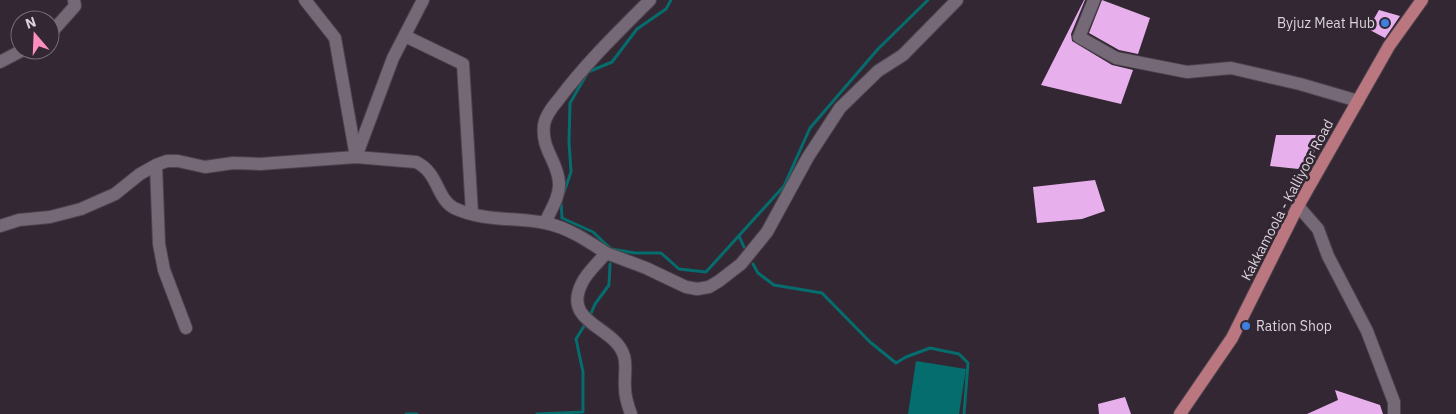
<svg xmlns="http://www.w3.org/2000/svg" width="1456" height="414" viewBox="0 0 1456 414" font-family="'IBM Plex Sans',sans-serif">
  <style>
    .water { fill: #056d6d }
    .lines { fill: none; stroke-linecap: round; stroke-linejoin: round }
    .stream { stroke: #056d6d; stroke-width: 3 }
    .building { fill: #e7b0ec }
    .minor-casing { stroke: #4c434d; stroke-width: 14 }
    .major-casing { stroke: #4c434d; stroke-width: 14 }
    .minor { stroke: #766977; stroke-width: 12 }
    .major { stroke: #bb777f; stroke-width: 12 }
    .shop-dot { fill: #3f7fe0; stroke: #322733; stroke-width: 2 }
    .labels { text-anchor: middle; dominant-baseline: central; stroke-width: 5; stroke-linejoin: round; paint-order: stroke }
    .poi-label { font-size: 14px; fill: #dbd3db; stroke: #322733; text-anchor: end }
    .street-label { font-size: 14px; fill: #dbd3db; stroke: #322733 }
  </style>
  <rect width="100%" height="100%" fill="#322733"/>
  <path class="water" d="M 916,361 L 966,369 L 959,414 L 908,414 Z"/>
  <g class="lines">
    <path class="stream" d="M 564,192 L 571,172 L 569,142 L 570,103 L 588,72 L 612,62 L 637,29 L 666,9 L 671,0
      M 561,202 L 562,218 L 593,232 L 611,249 L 635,253 L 661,253 L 679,269 L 706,272 L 784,186 L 810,128 L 878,49 L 928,0
      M 739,236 L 744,247
      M 753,264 L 758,273 L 774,285 L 822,293 L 870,342 L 896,363 L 906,357 L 930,348 L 959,354 L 968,363 L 964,414
      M 589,318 L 595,304 L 609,285 L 610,264
      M 406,414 L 417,414
      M 537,414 L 583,412 L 583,372 L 576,339 L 586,323"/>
  </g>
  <path class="building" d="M 1084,0 L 1085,0 L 1071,34 L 1072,41 L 1112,65 L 1133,70 L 1121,104 L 1041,85 Z
    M 1102,0 L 1150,18 L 1138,54 L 1119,50 L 1089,33 Z
    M 1379,10 L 1400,16 L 1385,38 L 1368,29 Z
    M 1276,135 L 1320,135 L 1308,170 L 1270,166 Z
    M 1095,180 L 1105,211 L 1082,219 L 1037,223 L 1033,187 Z
    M 1335,390 L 1380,405 L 1383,414 L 1307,414 L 1338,400 Z
    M 1125,397 L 1131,414 L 1099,414 L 1098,404 Z"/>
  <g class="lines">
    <g class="minor-casing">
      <path id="minor" d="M 305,0 L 335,38 L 356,157
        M 1094,0 L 1079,37 L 1116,58 L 1187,72 L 1231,68 L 1300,84 L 1358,101
        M 50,34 L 75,6 L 74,0
        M 405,36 L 463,64 L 472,213
        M 0,62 L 23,50
        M 356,157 L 393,58 L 423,0
        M 156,165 L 159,244 L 164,270 L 186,328
        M 1298,206 L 1318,229 L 1328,256 L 1367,331 L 1394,402 L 1394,414
        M 545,223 C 550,211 560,197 559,183 C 558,161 541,150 544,125 C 545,116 553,106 559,99 C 586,63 618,32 650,0
        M 0,226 L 19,220 L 50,217 L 81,209 L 115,194 L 140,174 L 156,165 L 167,161 L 178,161 L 205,167 L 233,163 L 260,164 L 356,157 L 416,162 C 439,173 436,198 454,208 C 484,222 515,217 545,223 C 567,227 588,241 606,253 C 599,262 587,272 582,283 C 561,324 616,326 624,356 C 627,366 624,378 625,388 C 625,397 628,406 631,414
        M 606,253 L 646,268 L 686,287 L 697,289 L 709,287 L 719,281 L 741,264 L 767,232 L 808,157 L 840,108 L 878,71 L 903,55 L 957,0"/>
    </g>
    <g class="major-casing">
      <path id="major" d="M 1180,414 L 1232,338 L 1298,206 L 1389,46 L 1422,0"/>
    </g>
    <use href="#minor" class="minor"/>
    <use href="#major" class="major"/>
  </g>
  <g class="shop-dot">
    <circle cx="1385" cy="23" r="5"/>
    <circle cx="1246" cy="326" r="5"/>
  </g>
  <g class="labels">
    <g class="poi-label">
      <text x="1375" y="23">Byjuz Meat Hub</text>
      <text x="1256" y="326" text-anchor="start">Ration Shop</text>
    </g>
    <g class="street-label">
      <text transform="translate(1287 200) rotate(-62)">Kakkamoola - Kalliyoor Road</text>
    </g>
  </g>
  <g transform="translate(35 35) rotate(341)"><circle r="24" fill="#322733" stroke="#766c76"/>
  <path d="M0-4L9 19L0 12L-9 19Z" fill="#fe8ebd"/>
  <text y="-8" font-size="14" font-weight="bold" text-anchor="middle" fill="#dbd3db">N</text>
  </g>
</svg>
